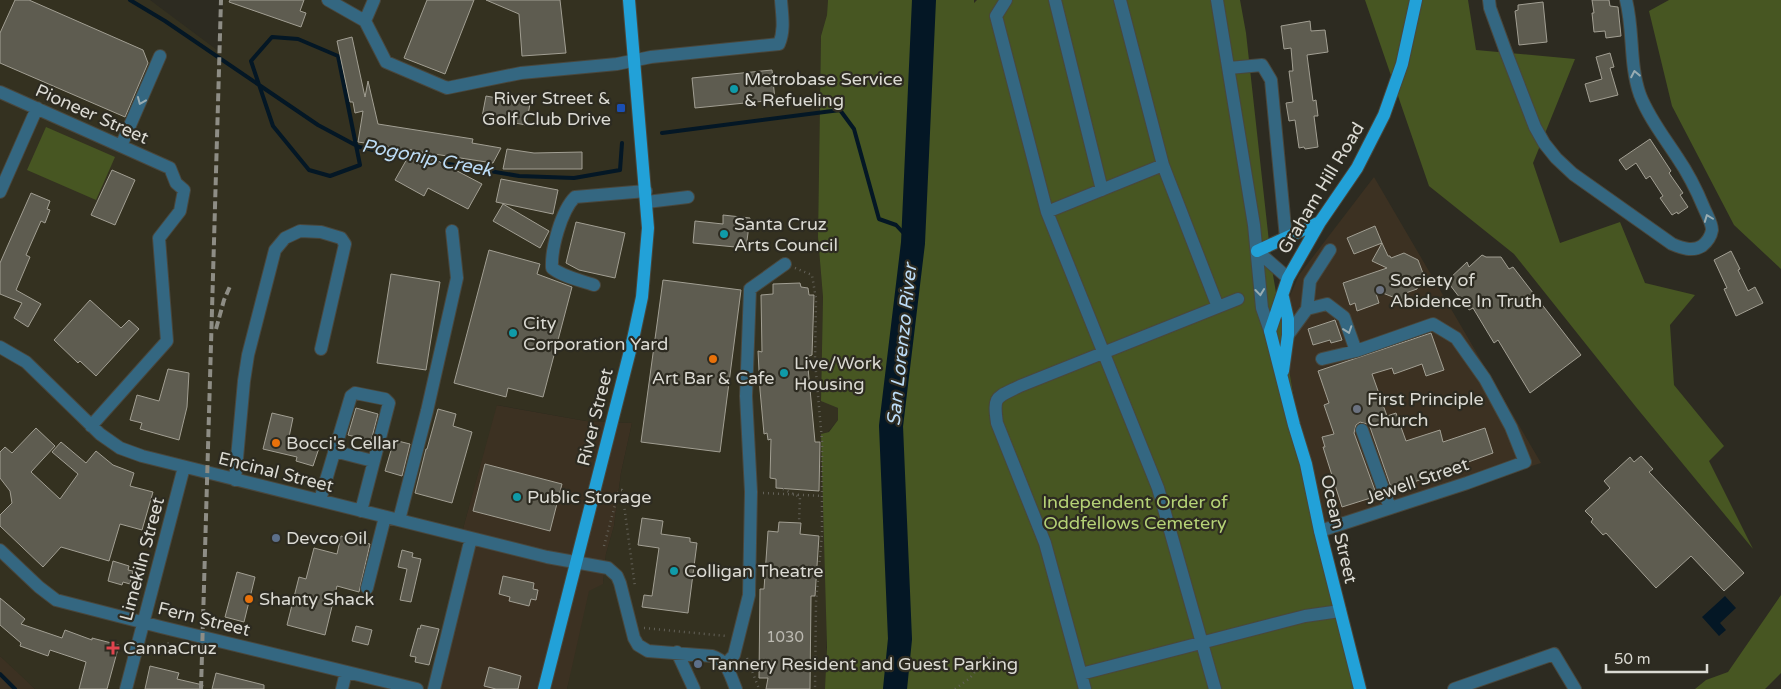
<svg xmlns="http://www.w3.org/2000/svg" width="1781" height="689" viewBox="0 0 1781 689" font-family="'Varela Round',sans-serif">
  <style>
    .commercial { fill: #3c3122 }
    .built { fill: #343120 }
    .green { fill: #475622 }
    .water { fill: #041725 }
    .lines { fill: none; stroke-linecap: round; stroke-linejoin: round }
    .stream { stroke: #041725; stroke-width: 4 }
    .river { stroke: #041725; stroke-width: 24 }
    .building { fill: #5e5c50; stroke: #a29f93 }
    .minor-casing { stroke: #49473d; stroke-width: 14 }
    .major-casing { stroke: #49473d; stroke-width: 14 }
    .path { stroke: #636158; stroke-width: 2.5; stroke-dasharray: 1 4; stroke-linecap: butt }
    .minor { stroke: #346781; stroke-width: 12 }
    .major { stroke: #22a1d8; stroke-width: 12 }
    .rail { stroke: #8e8d85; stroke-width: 4; stroke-dasharray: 8 4; stroke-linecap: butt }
    .path-bridge { stroke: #636158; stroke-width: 2.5; stroke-dasharray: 1 4; stroke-linecap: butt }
    .oneway { stroke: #98acb2 }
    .culture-dot { fill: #0f9aa8; stroke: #2d2b21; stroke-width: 2 }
    .transit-dot { fill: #1a4fb4; stroke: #2d2b21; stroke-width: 2 }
    .worship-dot { fill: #6b7280; stroke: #2d2b21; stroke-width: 2 }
    .food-dot { fill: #e8710a; stroke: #2d2b21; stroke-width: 2 }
    .service-dot { fill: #5c6f8a; stroke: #2d2b21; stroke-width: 2 }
    .health-dot { fill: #e0444e; stroke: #2d2b21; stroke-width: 2 }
    .labels { text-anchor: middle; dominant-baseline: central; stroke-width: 4.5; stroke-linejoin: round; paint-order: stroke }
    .number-label { font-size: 15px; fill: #bcbab2 }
    .poi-label { font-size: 18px; fill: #dbdad3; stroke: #2d2b21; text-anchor: start }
    .street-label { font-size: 18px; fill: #dbdad3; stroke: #2d2b21 }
    .park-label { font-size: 18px; fill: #b5d276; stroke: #2d2b21 }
    .water-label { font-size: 19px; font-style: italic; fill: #bcdcf6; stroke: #2d2b21 }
  </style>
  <rect width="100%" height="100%" fill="#2d2b21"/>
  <path class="commercial" d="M 1374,177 L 1541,463 L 1319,536 L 1280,319 L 1299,275 Z
    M 496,405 L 586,421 L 632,423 L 621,473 L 614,526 L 606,554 L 603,585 L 573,667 L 567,689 L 436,689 L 461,536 Z
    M 0,656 L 23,677 L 35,689 L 0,689 Z"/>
  <path class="built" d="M 0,0 L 150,0 L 221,53 L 223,0 L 828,0 L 827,15 L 821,36 L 818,236 L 823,297 L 821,400 L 838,408 L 838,420 L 828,432 L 821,434 L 827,566 L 826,689 L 567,689 L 589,591 L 603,584 L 606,554 L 614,526 L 621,473 L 632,423 L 586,421 L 497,405 L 461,536 L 474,540 L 436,689 L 35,689 L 0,656 Z"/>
  <path class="green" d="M 828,0 L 974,0 L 974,3 L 977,0 L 1240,0 L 1246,33 L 1272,269 L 1298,422 L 1359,689 L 825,689 L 827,647 L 821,434 L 829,432 L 838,420 L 838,408 L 821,401 L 823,297 L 818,237 L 821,36 L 827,15 Z
    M 1365,0 L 1468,0 L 1476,50 L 1575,59 L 1533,163 L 1560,243 L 1620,222 L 1645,283 L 1695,295 L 1670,325 L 1674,385 L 1724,446 L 1709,461 L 1753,549 L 1636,407 L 1514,254 L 1429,186 Z
    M 1669,0 L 1781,0 L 1781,269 L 1734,225 L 1672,106 L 1649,11 Z
    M 46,127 L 115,157 L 96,200 L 27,170 Z
    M 1781,595 L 1781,673 L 1765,689 L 1695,689 L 1706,680 L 1728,672 Z"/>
  <path class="water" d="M 1725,596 L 1736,608 L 1720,623 L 1726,630 L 1719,636 L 1702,617 Z"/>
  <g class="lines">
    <path class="stream" d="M 130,0 L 165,21 L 318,125 L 359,147 L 413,158
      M 272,37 L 298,39 L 338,56 L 360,165 L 330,176 L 309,170 L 273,126 L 251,61 Z
      M 662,133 L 840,110 L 854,129 L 879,219 L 896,225 L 913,243
      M 437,162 L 519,176 L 574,178 L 620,170 L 622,143
      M 0,674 L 15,689"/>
    <path class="river" d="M 895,689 L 900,639 L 891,426 L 913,243 L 924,0"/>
  </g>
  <path class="building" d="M 15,0 L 29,0 L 143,50 L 148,63 L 125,117 L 0,63 L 0,33 Z
    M 230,0 L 304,0 L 300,11 L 306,13 L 301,27 L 229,2 Z
    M 427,0 L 474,0 L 445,74 L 404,58 Z
    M 486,0 L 560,0 L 566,53 L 522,56 L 519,14 Z
    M 1592,0 L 1609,0 L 1610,6 L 1618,7 L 1621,36 L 1606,38 L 1605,31 L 1594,32 L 1592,13 L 1594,13 Z
    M 1543,2 L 1547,42 L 1519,45 L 1515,11 L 1518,10 L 1518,5 Z
    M 1310,21 L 1311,31 L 1325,30 L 1328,52 L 1307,55 L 1313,101 L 1316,100 L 1318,116 L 1314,116 L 1318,147 L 1305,149 L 1304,147 L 1299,148 L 1295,120 L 1289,121 L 1286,103 L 1293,102 L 1289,71 L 1293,71 L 1291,48 L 1284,49 L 1281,26 Z
    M 352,37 L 365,97 L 368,81 L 378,124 L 473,139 L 472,143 L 501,148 L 493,163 L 421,152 L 482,184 L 468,209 L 428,188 L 424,196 L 395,180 L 412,150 L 358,142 L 363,111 L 355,113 L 353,102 L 350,102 L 337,41 Z
    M 1610,53 L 1614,67 L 1610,68 L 1618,95 L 1590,102 L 1585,84 L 1602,79 L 1596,57 Z
    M 772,70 L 775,100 L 695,108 L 692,78 Z
    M 486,96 L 530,104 L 526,125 L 482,117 Z
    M 1650,139 L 1671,171 L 1669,173 L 1683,193 L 1680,195 L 1688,207 L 1678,214 L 1677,212 L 1672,215 L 1660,198 L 1663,196 L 1650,176 L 1646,179 L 1636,163 L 1626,170 L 1619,160 Z
    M 507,149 L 534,153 L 582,152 L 582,169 L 503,169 Z
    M 112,170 L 135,180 L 115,225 L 91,215 Z
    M 501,179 L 558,190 L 553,214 L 496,202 Z
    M 31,193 L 50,201 L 47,209 L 50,210 L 45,223 L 41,221 L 26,255 L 30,257 L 16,290 L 41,304 L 28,327 L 14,318 L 22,303 L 0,294 L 0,263 Z
    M 503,204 L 549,231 L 540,248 L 493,221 Z
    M 723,215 L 750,218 L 746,248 L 693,243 L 695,221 L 723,224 Z
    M 576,222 L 625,233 L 615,278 L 579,270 L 566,263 Z
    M 1375,226 L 1382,243 L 1354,254 L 1347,238 Z
    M 1382,243 L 1388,256 L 1390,256 L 1391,258 L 1404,253 L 1418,260 L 1424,276 L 1417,289 L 1403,294 L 1408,303 L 1375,290 L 1379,303 L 1357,311 L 1355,303 L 1350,305 L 1343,283 L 1387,268 L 1372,261 Z
    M 489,250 L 540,264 L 537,274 L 572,287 L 543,397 L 508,388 L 506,397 L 454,383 Z
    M 1731,251 L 1740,269 L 1738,270 L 1748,291 L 1755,287 L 1763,303 L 1736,316 L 1724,289 L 1727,288 L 1714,260 Z
    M 1482,255 L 1486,257 L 1501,257 L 1509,269 L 1513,267 L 1581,355 L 1530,393 L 1498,340 L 1494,343 L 1473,308 L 1469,310 L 1447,281 L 1467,262 L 1469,267 Z
    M 391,274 L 440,282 L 426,370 L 377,363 Z
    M 663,280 L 741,290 L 720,452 L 641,442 Z
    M 800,283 L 801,287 L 808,288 L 809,295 L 814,295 L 812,355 L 807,357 L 815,442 L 820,442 L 819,491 L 776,488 L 776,479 L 770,478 L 771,439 L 768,440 L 767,433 L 764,434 L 760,390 L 758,351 L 762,352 L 761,295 L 773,294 L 773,284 Z
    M 90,300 L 121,328 L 129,320 L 139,329 L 96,376 L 80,361 L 78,363 L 54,340 Z
    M 1335,320 L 1342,340 L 1331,343 L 1330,340 L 1313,345 L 1308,329 Z
    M 1431,333 L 1444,370 L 1426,376 L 1422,364 L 1394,374 L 1392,368 L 1372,374 L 1387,416 L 1396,413 L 1406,441 L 1440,430 L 1443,442 L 1485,428 L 1493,453 L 1392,490 L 1370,427 L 1367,424 L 1360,422 L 1356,425 L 1354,433 L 1377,496 L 1342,507 L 1323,447 L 1325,447 L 1322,437 L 1334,434 L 1324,405 L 1329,403 L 1318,371 Z
    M 168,369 L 189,373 L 187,407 L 179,440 L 140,429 L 142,423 L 130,420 L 137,395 L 159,401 Z
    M 356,408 L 378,414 L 371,441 L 348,435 Z
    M 438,409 L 456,414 L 453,426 L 472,432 L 452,503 L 415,493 L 426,449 L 427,449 Z
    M 272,413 L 293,418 L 289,437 L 319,448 L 313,466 L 296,461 L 297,457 L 263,449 Z
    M 36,428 L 55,446 L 31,472 L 60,499 L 78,474 L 52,452 L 61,442 L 86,463 L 96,451 L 113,465 L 134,473 L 130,486 L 153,492 L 142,530 L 120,524 L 109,561 L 61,547 L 43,567 L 0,526 L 0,515 L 12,503 L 10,491 L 0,478 L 0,452 L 5,447 L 12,453 Z
    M 394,440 L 410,444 L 402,476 L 385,471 Z
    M 1641,456 L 1653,469 L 1649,472 L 1744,573 L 1724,591 L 1691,556 L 1656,588 L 1606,533 L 1603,535 L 1591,522 L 1593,519 L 1585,511 L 1610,488 L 1604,481 L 1630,457 L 1634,462 Z
    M 485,464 L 562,484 L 550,531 L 473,511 Z
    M 642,518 L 663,521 L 661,534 L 690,538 L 690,542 L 697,543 L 688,613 L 642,607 L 644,595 L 652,596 L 659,548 L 638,545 Z
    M 779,522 L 801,523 L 800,534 L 819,536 L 815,596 L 811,596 L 810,689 L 766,689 L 768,678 L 759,678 L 760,589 L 764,589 L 768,531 L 778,532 Z
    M 341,536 L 370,544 L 359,592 L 337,586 L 325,635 L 287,625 L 299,577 L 306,579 L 314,548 L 337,554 Z
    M 402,550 L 413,553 L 412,557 L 421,559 L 411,602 L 400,600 L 407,569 L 398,567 Z
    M 113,561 L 129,566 L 128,570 L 133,571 L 130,584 L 123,582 L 122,585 L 108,581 Z
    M 237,572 L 255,577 L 244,622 L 225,617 Z
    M 503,576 L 534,583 L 533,589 L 538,590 L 536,600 L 531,599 L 529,606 L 509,601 L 510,597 L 499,594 Z
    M 0,598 L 25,619 L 21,624 L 62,638 L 65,630 L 92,640 L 92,638 L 119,645 L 107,689 L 79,689 L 86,662 L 50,650 L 48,656 L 20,646 L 21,643 L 0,625 Z
    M 421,625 L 439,629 L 429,665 L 415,662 L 416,657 L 410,656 L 418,628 L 420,629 Z
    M 356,626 L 372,630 L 368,645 L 352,641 Z
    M 150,666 L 179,673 L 177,679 L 203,685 L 202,689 L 145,689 Z
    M 489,667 L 521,676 L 518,689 L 496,689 L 484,686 Z
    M 216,673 L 264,685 L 264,689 L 212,689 Z"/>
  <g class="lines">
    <g class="minor-casing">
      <path id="minor" d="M 328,0 L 365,21 L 386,62 L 447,88 L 521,73 L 617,64 L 651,57 L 779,44 C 785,30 782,15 781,0
        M 1006,0 L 996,16 L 1047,212 L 1158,488 L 1215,689
        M 1055,0 L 1102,190
        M 1120,0 L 1163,165 L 1218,307
        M 1217,0 L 1254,225 L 1262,308 L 1270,331
        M 1489,0 L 1490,8 L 1506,52 L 1535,127 L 1544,143 L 1556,158 L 1573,174 L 1672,244 C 1682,248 1692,252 1702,246 C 1707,242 1711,236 1712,230 C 1712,223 1707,215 1704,208 C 1697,191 1688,173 1677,157 C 1664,137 1649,118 1640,95 C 1629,64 1634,31 1626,0
        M 365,21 L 374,0
        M 1229,68 L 1262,65 L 1271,80 L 1286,238
        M 0,92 L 170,168 L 176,183 L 184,190 L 180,211 L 159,238 L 167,341 L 91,426
        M 121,146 L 160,56
        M 0,192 L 37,108
        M 647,202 L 688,197
        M 1047,212 L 1163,165
        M 1257,251 L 1288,278
        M 594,285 C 580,280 563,277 552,268 C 551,249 561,211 575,197 L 646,191
        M 1307,309 L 1327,304 L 1344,317 L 1356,351
        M 1288,335 L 1307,309 L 1310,281 L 1330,250
        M 0,347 L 26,362 L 100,434 L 120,448 L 142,456 L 547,557 L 608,568 L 617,576 L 620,583 L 634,638 L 638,645 L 648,651 L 712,656 C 728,661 730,675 736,689
        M 1362,430 L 1390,508
        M 334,451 L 373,461
        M 235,480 L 244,381 L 248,355 L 275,250 L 285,238 L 300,231 L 321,232 L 341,238 L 345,244 L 321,349
        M 320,500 L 351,396 L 355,393 L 385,399 L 389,403 L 361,511
        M 399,520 L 427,411 L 457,278 L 452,231
        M 1320,531 L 1467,483 L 1525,462 L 1511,427 L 1485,379 L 1456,338 L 1433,324 L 1356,351 L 1322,359
        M 0,550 L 39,587 L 56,600 L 161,627 L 417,689
        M 367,588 L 385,517
        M 677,652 L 694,689
        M 726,664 L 734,655 L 749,595 L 751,492 L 746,396 L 750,289 L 785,264
        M 1081,674 L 1305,616 L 1340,611
        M 126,689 L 184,467
        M 342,689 L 346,672
        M 434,689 L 471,538
        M 1085,689 L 1045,543 L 997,423 C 993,395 996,398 1020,386 L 1238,299
        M 1454,689 L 1554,654 L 1575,689"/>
    </g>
    <g class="major-casing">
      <path id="major" d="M 1257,251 L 1320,222
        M 1283,297 L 1288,319 L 1288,335 L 1283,371
        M 544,689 L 633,339 L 642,297 L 648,228 L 629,0
        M 1360,689 L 1320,531 L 1306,464 L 1294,425 L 1270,331 L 1288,278 L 1320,222 L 1357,168 L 1384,115 L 1402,64 L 1416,0"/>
    </g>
    <path class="path" d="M 795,268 L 812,275 L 816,299 L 815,361 L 822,441 L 822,534 L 816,602 L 815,689
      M 763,493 L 822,496
      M 604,546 L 619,490 L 622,490 L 635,587
      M 644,628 L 726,636
      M 150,651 L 157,645 L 170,643
      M 747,658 L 759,689
      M 955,689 L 970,678 L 990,653"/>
    <use href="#minor" class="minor"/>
    <use href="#major" class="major"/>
    <path class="rail" d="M 216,329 L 224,300 L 231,284
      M 201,689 L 221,0"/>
    <path class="path-bridge" d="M 783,489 L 800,497 L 799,523"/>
  </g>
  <defs><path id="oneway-chevron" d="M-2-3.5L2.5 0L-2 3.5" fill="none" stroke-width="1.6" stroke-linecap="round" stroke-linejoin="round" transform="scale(1.25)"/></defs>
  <g class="oneway">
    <use href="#oneway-chevron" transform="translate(1635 74) rotate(-101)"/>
    <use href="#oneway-chevron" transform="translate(141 101) rotate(113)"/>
    <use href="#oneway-chevron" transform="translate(1708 218) rotate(-111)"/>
    <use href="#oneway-chevron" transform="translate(1260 292) rotate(84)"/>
    <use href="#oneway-chevron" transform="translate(1348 330) rotate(71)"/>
  </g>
  <g class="culture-dot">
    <circle cx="734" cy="89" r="5"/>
    <circle cx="724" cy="234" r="5"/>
    <circle cx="513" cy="333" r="5"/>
    <circle cx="784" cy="373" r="5"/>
    <circle cx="517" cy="497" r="5"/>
    <circle cx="674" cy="571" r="5"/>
  </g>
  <rect class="transit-dot" x="616" y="103" width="10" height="10" rx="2.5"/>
  <g class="worship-dot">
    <circle cx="1380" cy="290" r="5"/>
    <circle cx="1357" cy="409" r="5"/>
  </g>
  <g class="food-dot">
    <circle cx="713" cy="359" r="5"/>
    <circle cx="276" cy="443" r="5"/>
    <circle cx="249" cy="599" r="5"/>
  </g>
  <g class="service-dot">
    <circle cx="276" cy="538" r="5"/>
    <circle cx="698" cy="664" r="5"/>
  </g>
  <path class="health-dot" d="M110.5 640.5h5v5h5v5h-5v5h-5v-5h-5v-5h5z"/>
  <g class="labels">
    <g class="number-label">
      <text x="785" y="637">1030</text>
    </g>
    <g class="poi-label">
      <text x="744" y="79">Metrobase Service<tspan x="744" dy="21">&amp; Refueling</tspan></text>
      <text x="611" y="98" text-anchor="end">River Street &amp;<tspan x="611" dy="21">Golf Club Drive</tspan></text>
      <text x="734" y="224">Santa Cruz<tspan x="734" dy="21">Arts Council</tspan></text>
      <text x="1390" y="280">Society of<tspan x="1390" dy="21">Abidence In Truth</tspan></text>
      <text x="523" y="323">City<tspan x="523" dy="21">Corporation Yard</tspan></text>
      <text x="794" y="363">Live/Work<tspan x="794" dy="21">Housing</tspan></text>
      <text x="713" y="378" text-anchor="middle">Art Bar &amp; Cafe</text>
      <text x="1367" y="399">First Principle<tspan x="1367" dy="21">Church</tspan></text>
      <text x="286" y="443">Bocci's Cellar</text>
      <text x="527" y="497">Public Storage</text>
      <text x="286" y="538">Devco Oil</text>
      <text x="684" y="571">Colligan Theatre</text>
      <text x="259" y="599">Shanty Shack</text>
      <text x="123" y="648">CannaCruz</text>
      <text x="708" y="664">Tannery Resident and Guest Parking</text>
    </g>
    <g class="street-label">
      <text transform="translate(92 114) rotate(24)">Pioneer Street</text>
      <text transform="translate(1321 188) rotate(-59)">Graham Hill Road</text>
      <text transform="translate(595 417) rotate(-76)">River Street</text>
      <text transform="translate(276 472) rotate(14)">Encinal Street</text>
      <text transform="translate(1417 481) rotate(-19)">Jewell Street</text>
      <text transform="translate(1339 529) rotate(77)">Ocean Street</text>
      <text transform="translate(142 559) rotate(-75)">Limekiln Street</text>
      <text transform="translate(204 619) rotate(14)">Fern Street</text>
    </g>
    <g class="park-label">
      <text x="1135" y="502">Independent Order of<tspan x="1135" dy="21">Oddfellows Cemetery</tspan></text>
    </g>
    <g class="water-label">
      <text transform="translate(427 158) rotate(11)">Pogonip Creek</text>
      <text transform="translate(902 345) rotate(-84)">San Lorenzo River</text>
    </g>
  </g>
  <path d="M1606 664v8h101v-8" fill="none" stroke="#dbdad3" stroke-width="2.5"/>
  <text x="1614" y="664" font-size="15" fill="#dbdad3" stroke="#2d2b21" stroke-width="4" paint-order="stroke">50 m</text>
</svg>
